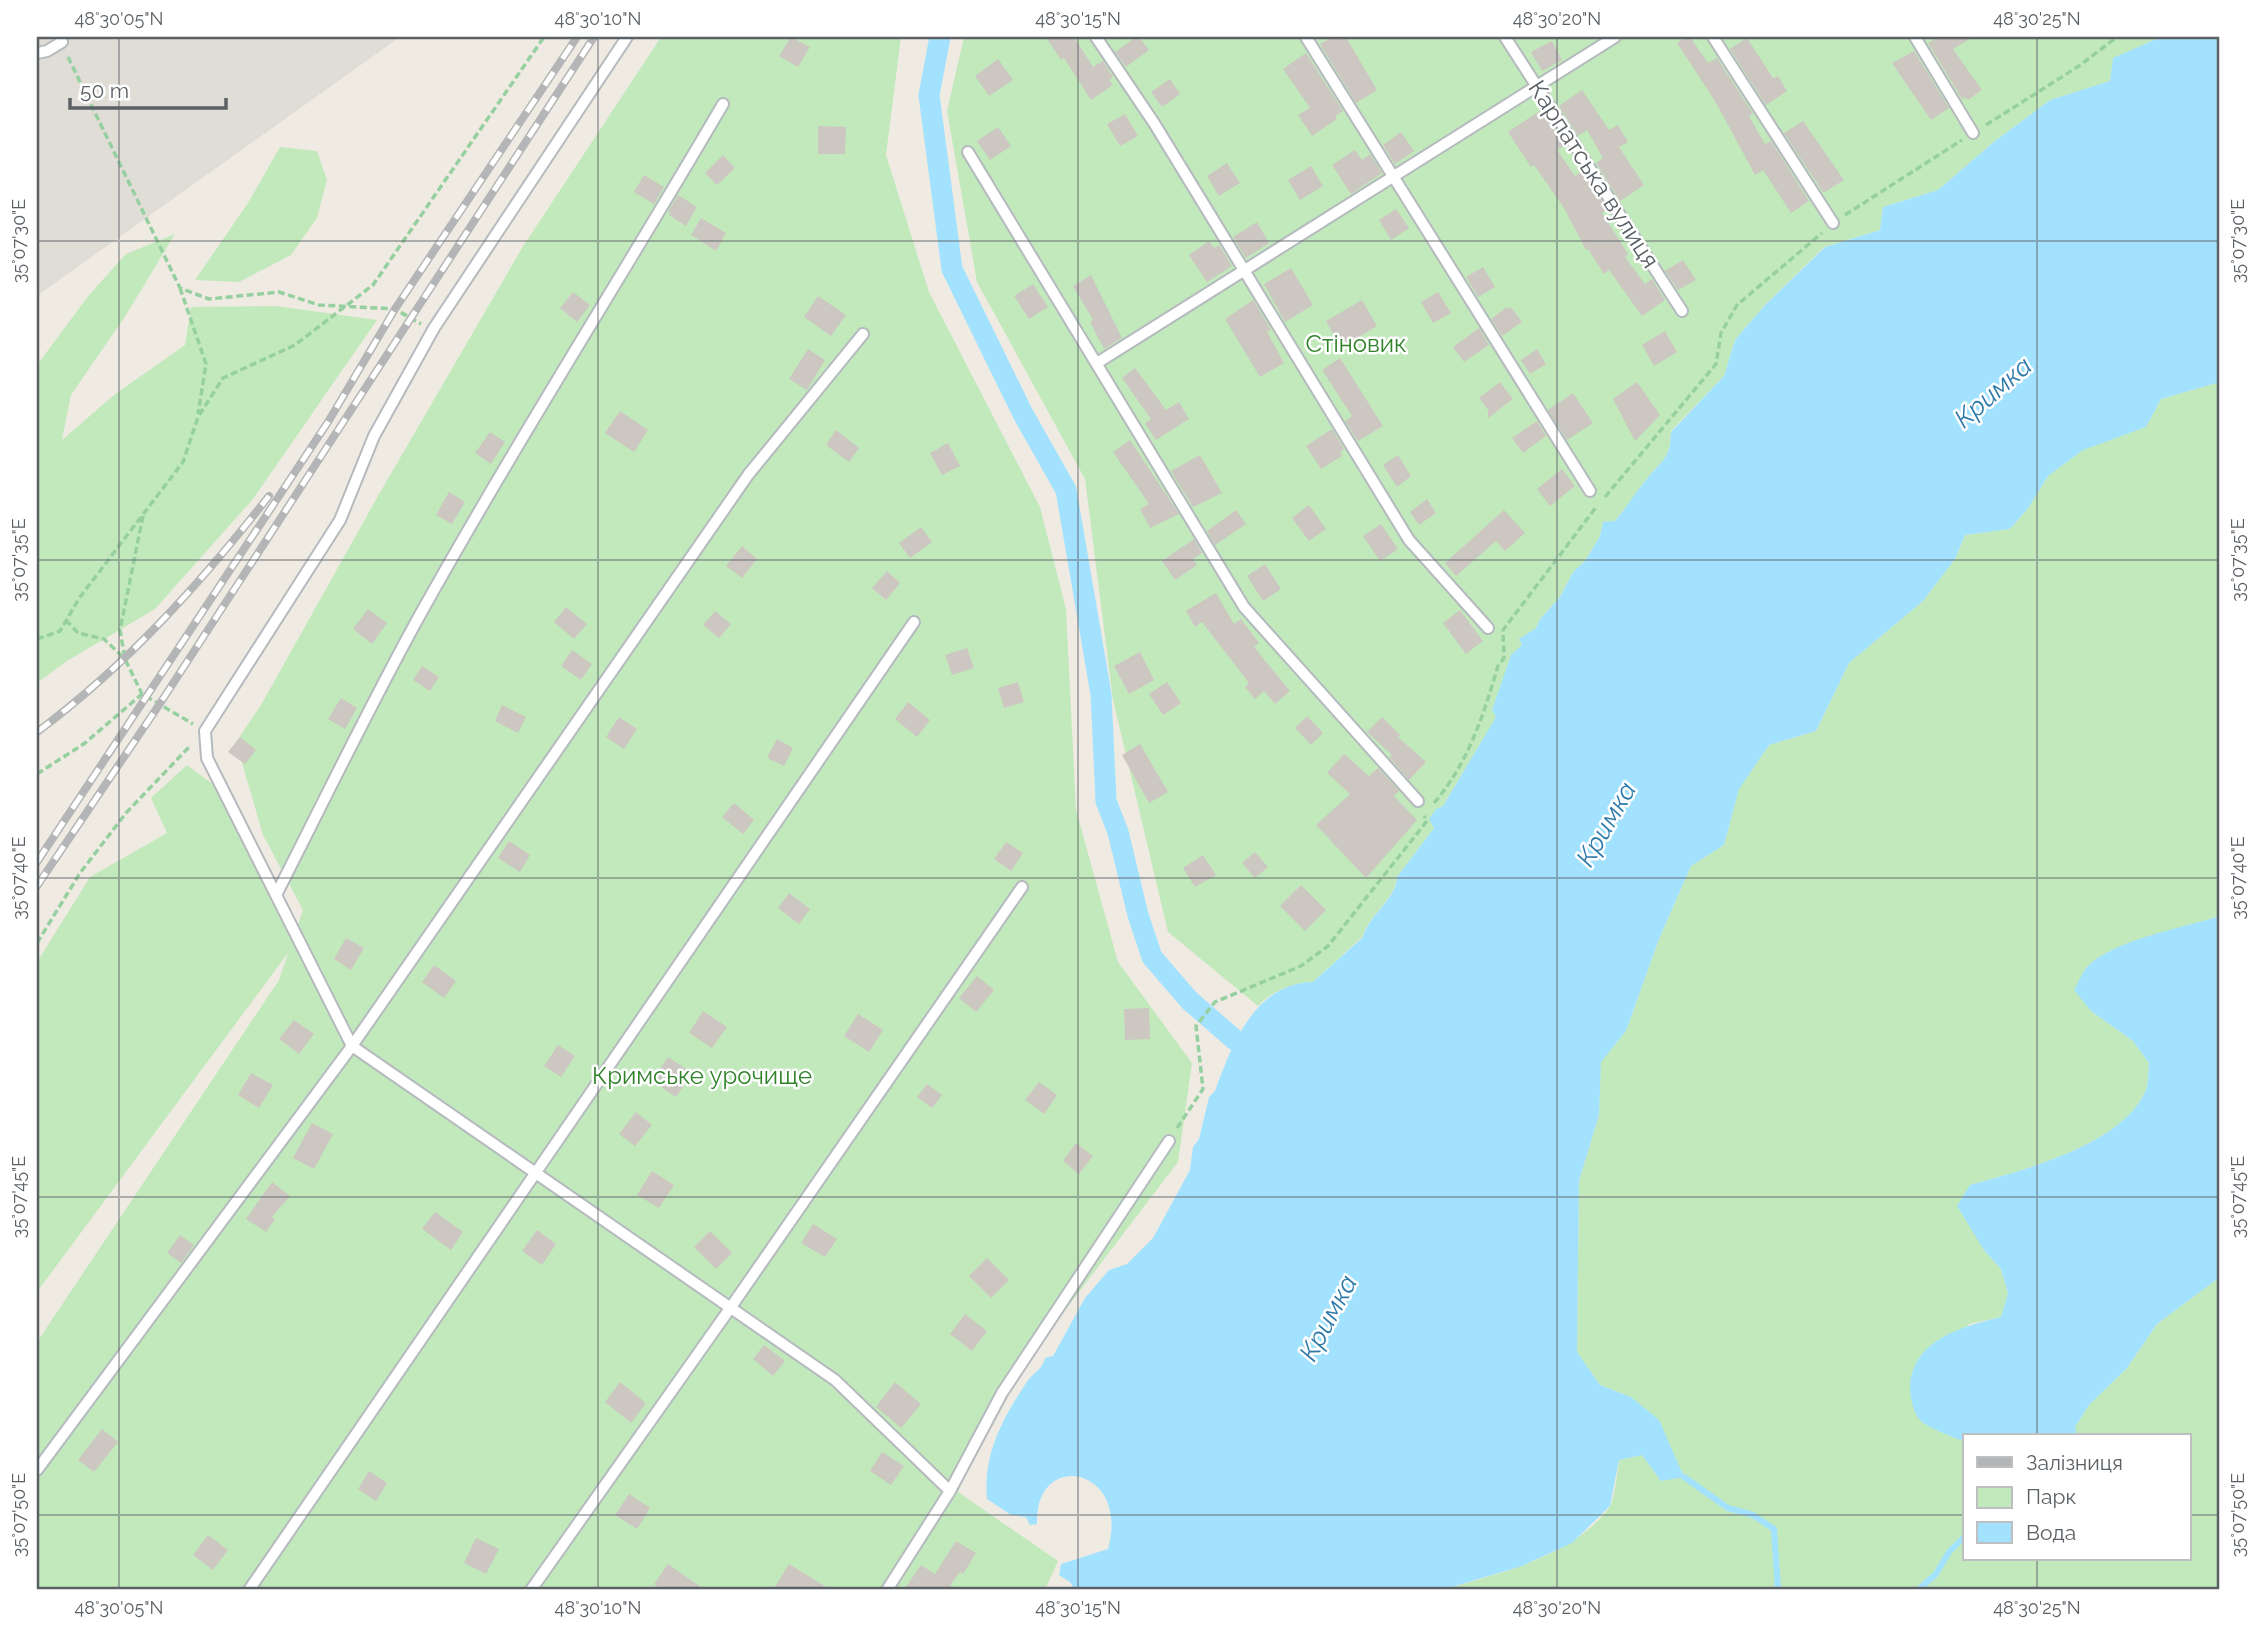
<svg xmlns="http://www.w3.org/2000/svg" width="2257" height="1627" viewBox="0 0 2257 1627" font-family="Raleway,sans-serif">
  <style>
    .industrial { fill: #e0ddd7 }
    .green { fill: #c2e9bc }
    .water { fill: #a3e2ff }
    .lines { fill: none; stroke-linecap: round; stroke-linejoin: round }
    .stream { stroke: #a3e2ff; stroke-width: 6 }
    .canal { stroke: #a3e2ff; stroke-width: 21 }
    .building { fill: #ccc7c1 }
    .lane-casing { stroke: #b5babe; stroke-width: 14 }
    .path { stroke: #97d0a0; stroke-width: 3.5; stroke-dasharray: 7 3.5; stroke-linecap: butt }
    .lane { stroke: #fff; stroke-width: 10 }
    .rail-casing { stroke: #b4b5b6; stroke-width: 8 }
    .rail { stroke: #fff; stroke-width: 5; stroke-dasharray: 16; stroke-linecap: butt }
    .ticks { fill: none; stroke: #5b6065; stroke-width: 2; stroke-opacity: 0.45 }
    .labels { text-anchor: middle; dominant-baseline: central; stroke-width: 5; stroke-linejoin: round; paint-order: stroke }
    .street-label { font-size: 24px; fill: #5b6065; stroke: #fff }
    .park-label { font-size: 24px; fill: #31832b; stroke: #fff }
    .water-label { font-size: 26px; font-style: italic; fill: #307aa9; stroke: #fff }
    .neatline { fill: none; stroke: #5b6065; stroke-width: 2.5 }
    .ticks-label { font-size: 18px; text-anchor: middle; fill: #5b6065 }
  </style>
  <rect width="100%" height="100%" fill="#efebe2"/>
  <path class="industrial" d="M 37,37 L 400,37 L 37,296 Z"/>
  <path class="green" d="M 661,37 L 901,37 L 886,155 L 929,292 L 1040,507 L 1066,609 L 1076,810 L 1118,962 L 1192,1063 L 1178,1162 L 1002,1393 L 958,1492 L 1058,1561 L 1045,1590 L 37,1590 L 37,1342 L 279,980 L 288,953 L 37,1292 L 37,962 L 90,877 L 167,833 L 151,798 L 187,765 L 214,785 L 293,939 L 303,910 L 263,835 L 236,742 L 261,705 L 378,496 L 522,248 Z
    M 964,37 L 2161,37 L 2114,58 L 2110,81 L 2050,100 L 1995,141 L 1938,190 L 1883,207 L 1880,230 L 1824,247 L 1764,306 L 1735,340 L 1724,376 L 1671,431 C 1670,461 1661,460 1646,480 C 1635,494 1626,508 1615,521 L 1603,522 L 1600,536 L 1585,561 L 1573,572 L 1560,597 L 1540,619 L 1536,628 L 1519,639 L 1522,645 L 1497,716 L 1443,806 L 1436,809 L 1434,828 L 1397,877 C 1395,900 1369,914 1363,936 L 1313,982 C 1295,982 1269,992 1258,1006 L 1168,932 L 1113,700 L 1085,479 L 977,282 L 947,111 Z
    M 280,147 L 317,151 L 327,180 L 317,218 L 291,255 L 239,282 L 195,280 L 248,203 Z
    M 175,234 L 126,315 L 71,395 L 62,440 L 114,395 L 185,345 L 191,307 L 276,306 L 377,320 L 253,499 L 155,609 L 67,661 L 37,683 L 37,365 L 89,295 L 126,254 Z
    M 2220,382 L 2220,916 L 2155,936 L 2091,1011 L 2133,1041 L 2149,1063 C 2148,1071 2149,1082 2146,1090 C 2123,1145 2023,1170 1970,1185 L 1984,1250 L 2001,1269 L 2008,1293 L 2001,1317 L 1969,1324 L 1921,1421 L 1965,1442 L 1965,1559 L 2189,1559 L 2189,1436 L 2077,1436 L 2074,1427 L 2089,1405 L 2127,1368 L 2157,1324 L 2220,1277 L 2220,1590 L 1442,1590 C 1499,1573 1571,1558 1609,1508 C 1615,1499 1617,1472 1619,1460 L 1642,1455 L 1631,1397 L 1600,1385 L 1577,1352 L 1579,1181 L 1599,1115 L 1600,1062 L 1626,1031 L 1659,939 L 1691,866 L 1724,845 L 1739,788 L 1769,745 L 1816,731 L 1849,663 L 1923,601 L 1955,559 L 1965,535 L 2010,529 L 2029,507 L 2048,476 L 2083,449 L 2146,427 L 2161,399 Z"/>
  <path class="water" d="M 2161,37 L 2220,37 L 2220,382 L 2161,399 L 2146,427 L 2083,450 L 2048,476 L 2029,507 L 2010,529 L 1965,535 L 1955,559 L 1923,601 L 1849,663 L 1816,731 L 1769,745 L 1739,789 L 1724,845 L 1691,866 L 1659,939 L 1626,1031 L 1601,1062 L 1599,1115 L 1579,1181 L 1577,1352 L 1600,1385 L 1631,1397 L 1659,1420 L 1684,1477 L 1661,1481 L 1642,1455 L 1619,1460 L 1610,1506 L 1572,1543 L 1522,1566 L 1442,1590 L 1075,1590 L 1070,1582 L 1059,1575 L 1061,1564 L 1108,1549 C 1131,1467 1035,1448 1037,1524 L 1030,1525 L 1026,1517 L 1011,1515 L 987,1499 C 983,1454 1002,1420 1026,1383 C 1033,1372 1041,1372 1045,1358 L 1053,1356 L 1085,1298 L 1109,1270 L 1127,1264 L 1153,1238 L 1190,1170 L 1193,1147 L 1199,1139 L 1209,1097 L 1215,1091 C 1232,1044 1255,983 1313,982 L 1363,937 C 1369,914 1396,900 1397,877 L 1434,828 L 1429,819 L 1436,809 L 1443,806 L 1496,717 L 1492,710 L 1511,655 L 1522,645 L 1519,639 L 1536,628 L 1540,619 L 1560,597 L 1573,572 L 1585,561 L 1600,536 L 1603,522 L 1615,521 C 1626,508 1635,493 1646,480 C 1661,460 1670,461 1671,432 L 1724,376 L 1735,340 L 1764,306 L 1825,247 L 1880,230 L 1883,207 L 1938,190 L 1995,141 L 2050,100 L 2110,81 L 2113,58 Z
    M 2220,916 L 2220,1277 L 2157,1324 L 2127,1368 L 2089,1405 L 2075,1427 L 2077,1436 L 1965,1436 L 1965,1442 C 1954,1437 1930,1429 1921,1421 C 1913,1413 1910,1397 1910,1386 C 1913,1339 1964,1326 2001,1317 L 2008,1293 L 2001,1269 L 1984,1250 L 1957,1206 L 1970,1185 C 2023,1170 2123,1145 2146,1090 C 2149,1082 2148,1071 2149,1063 L 2133,1041 L 2091,1011 L 2074,990 C 2079,982 2082,972 2088,966 C 2116,939 2183,928 2220,916 Z"/>
  <g class="lines">
    <path class="stream" d="M 1684,1477 L 1728,1508 L 1753,1515 L 1774,1529 L 1778,1590
      M 1918,1590 L 1936,1574 L 1949,1552 L 1965,1536"/>
    <path class="canal" d="M 940,37 L 929,95 L 952,269 L 1023,414 L 1066,490 L 1101,694 L 1106,801 L 1118,832 L 1138,915 L 1152,957 L 1189,1000 L 1235,1040"/>
  </g>
  <path class="building" d="M 791,37 L 810,47 L 798,67 L 779,56 Z
    M 1046,37 L 1074,37 L 1093,67 L 1103,61 L 1113,77 L 1109,80 L 1113,85 L 1091,100 L 1064,58 L 1061,60 Z
    M 1136,37 L 1139,37 L 1149,50 L 1126,67 L 1115,52 Z
    M 1333,37 L 1346,37 L 1377,90 L 1356,103 L 1320,44 Z
    M 1686,37 L 1690,37 L 1708,63 L 1717,58 L 1753,114 L 1749,116 L 1765,144 L 1771,141 L 1809,201 L 1791,213 L 1763,170 L 1755,175 L 1715,101 L 1677,43 Z
    M 1938,37 L 1973,37 L 1953,49 L 1982,90 L 1968,100 L 1965,97 L 1962,99 L 1928,43 Z
    M 1747,38 L 1773,78 L 1778,76 L 1787,91 L 1766,105 L 1730,49 Z
    M 1552,41 L 1562,60 L 1542,71 L 1531,52 Z
    M 1914,51 L 1949,108 L 1931,120 L 1892,63 Z
    M 1306,53 L 1343,111 L 1335,116 L 1337,119 L 1312,136 L 1298,115 L 1310,108 L 1283,69 Z
    M 998,59 L 1013,80 L 989,96 L 975,76 Z
    M 1170,79 L 1180,94 L 1162,107 L 1151,92 Z
    M 1582,90 L 1609,130 L 1618,125 L 1628,142 L 1619,147 L 1644,185 L 1620,201 L 1596,163 L 1603,158 L 1587,130 L 1578,136 L 1559,106 Z
    M 1541,110 L 1565,145 L 1557,150 L 1575,176 L 1583,171 L 1607,209 L 1602,213 L 1628,254 L 1625,257 L 1645,284 L 1652,279 L 1665,300 L 1642,316 L 1609,270 L 1604,274 L 1588,249 L 1586,250 L 1564,208 L 1534,165 L 1531,167 L 1508,132 Z
    M 1125,114 L 1138,136 L 1120,146 L 1107,124 Z
    M 1803,121 L 1844,180 L 1825,192 L 1823,192 L 1784,133 Z
    M 818,126 L 846,127 L 845,154 L 818,154 Z
    M 998,127 L 1011,146 L 990,160 L 977,141 Z
    M 1401,132 L 1414,151 L 1395,164 L 1383,145 Z
    M 1355,150 L 1362,160 L 1370,154 L 1382,173 L 1351,194 L 1332,165 Z
    M 723,155 L 735,168 L 717,185 L 705,173 Z
    M 1227,163 L 1240,183 L 1219,196 L 1207,176 Z
    M 1311,166 L 1323,186 L 1300,200 L 1288,180 Z
    M 644,175 L 664,187 L 654,204 L 634,192 Z
    M 678,195 L 697,207 L 686,226 L 669,215 L 670,213 L 668,212 Z
    M 1396,209 L 1409,228 L 1391,240 L 1379,220 Z
    M 701,218 L 726,233 L 716,251 L 691,235 Z
    M 1257,222 L 1269,243 L 1246,258 L 1233,237 Z
    M 1209,241 L 1214,248 L 1219,245 L 1232,266 L 1207,282 L 1189,255 Z
    M 1683,260 L 1696,280 L 1678,290 L 1665,271 Z
    M 1483,267 L 1495,287 L 1478,297 L 1466,277 Z
    M 1291,268 L 1313,305 L 1285,322 L 1264,284 Z
    M 1091,275 L 1122,338 L 1104,349 L 1090,322 L 1093,320 L 1073,286 Z
    M 1033,284 L 1048,307 L 1029,319 L 1014,296 Z
    M 573,292 L 590,305 L 577,322 L 560,308 Z
    M 1438,292 L 1451,313 L 1433,323 L 1421,302 Z
    M 818,296 L 846,315 L 831,336 L 804,317 Z
    M 1253,300 L 1271,330 L 1267,332 L 1284,363 L 1260,377 L 1225,319 Z
    M 1362,300 L 1377,326 L 1341,348 L 1326,321 Z
    M 1507,307 L 1508,309 L 1511,307 L 1522,322 L 1502,336 L 1491,319 Z
    M 1479,328 L 1489,345 L 1464,362 L 1453,347 Z
    M 1665,331 L 1677,352 L 1654,366 L 1642,345 Z
    M 808,349 L 825,360 L 807,390 L 789,379 Z
    M 1537,349 L 1546,364 L 1530,374 L 1521,360 Z
    M 1340,358 L 1383,426 L 1358,441 L 1345,421 L 1352,416 L 1322,370 Z
    M 1135,368 L 1166,410 L 1179,402 L 1189,419 L 1156,440 L 1145,423 L 1151,419 L 1122,378 Z
    M 1500,382 L 1513,399 L 1488,418 L 1488,410 L 1479,398 Z
    M 1637,382 L 1660,415 L 1635,441 L 1613,399 Z
    M 1573,393 L 1593,423 L 1567,440 L 1548,410 Z
    M 620,411 L 648,430 L 634,452 L 605,433 Z
    M 1537,421 L 1546,436 L 1523,453 L 1512,438 Z
    M 1332,429 L 1344,449 L 1340,452 L 1342,456 L 1321,469 L 1306,446 Z
    M 836,430 L 859,448 L 849,462 L 826,445 Z
    M 490,432 L 505,442 L 491,464 L 475,453 Z
    M 1130,440 L 1179,514 L 1150,528 L 1140,509 L 1149,504 L 1113,452 Z
    M 948,443 L 960,466 L 942,475 L 930,453 Z
    M 1200,455 L 1222,493 L 1193,507 L 1171,471 Z
    M 1398,455 L 1411,476 L 1397,487 L 1383,465 Z
    M 1562,469 L 1575,486 L 1550,506 L 1537,489 Z
    M 449,492 L 465,502 L 452,524 L 436,515 Z
    M 1427,499 L 1436,513 L 1419,525 L 1410,512 Z
    M 1309,505 L 1326,529 L 1309,541 L 1292,518 Z
    M 1236,510 L 1246,524 L 1215,545 L 1207,531 Z
    M 1504,510 L 1525,533 L 1505,551 L 1496,541 L 1456,576 L 1445,563 Z
    M 1381,524 L 1398,549 L 1380,561 L 1363,536 Z
    M 921,527 L 932,542 L 910,558 L 899,543 Z
    M 1194,539 L 1202,553 L 1193,559 L 1197,565 L 1175,580 L 1162,561 Z
    M 742,546 L 757,559 L 742,578 L 726,566 Z
    M 1265,564 L 1281,589 L 1263,601 L 1247,576 Z
    M 887,571 L 900,583 L 886,600 L 872,588 Z
    M 1216,593 L 1234,624 L 1241,619 L 1259,643 L 1254,647 L 1290,691 L 1275,704 L 1264,691 L 1255,699 L 1245,687 L 1249,683 L 1202,622 L 1195,627 L 1186,611 Z
    M 566,607 L 587,624 L 574,639 L 554,622 Z
    M 368,609 L 387,623 L 372,644 L 353,629 Z
    M 1460,610 L 1483,641 L 1466,654 L 1443,623 Z
    M 715,611 L 731,624 L 719,638 L 703,625 Z
    M 967,648 L 974,668 L 952,675 L 945,655 Z
    M 572,650 L 592,664 L 581,680 L 561,666 Z
    M 1140,652 L 1154,680 L 1129,694 L 1114,666 Z
    M 422,666 L 439,677 L 430,691 L 413,680 Z
    M 1018,682 L 1024,702 L 1004,708 L 998,688 Z
    M 1167,682 L 1181,703 L 1163,715 L 1149,694 Z
    M 341,698 L 357,708 L 345,729 L 328,719 Z
    M 908,702 L 930,720 L 917,737 L 895,719 Z
    M 502,705 L 526,717 L 518,733 L 495,721 Z
    M 1307,716 L 1323,733 L 1311,745 L 1295,728 Z
    M 619,717 L 637,729 L 624,749 L 606,737 Z
    M 1382,717 L 1400,735 L 1398,737 L 1426,762 L 1409,780 L 1389,757 L 1392,755 L 1367,732 Z
    M 240,737 L 256,750 L 245,764 L 228,752 Z
    M 777,739 L 793,748 L 784,766 L 767,758 Z
    M 1140,744 L 1168,792 L 1149,803 L 1122,755 Z
    M 1344,754 L 1369,776 L 1378,768 L 1399,791 L 1394,796 L 1417,820 L 1366,878 L 1316,825 L 1350,794 L 1327,773 Z
    M 734,803 L 754,820 L 743,834 L 722,817 Z
    M 509,841 L 530,855 L 520,872 L 498,858 Z
    M 1006,842 L 1023,853 L 1011,871 L 994,859 Z
    M 1255,852 L 1268,867 L 1255,878 L 1242,863 Z
    M 1203,855 L 1216,875 L 1195,887 L 1183,868 Z
    M 1301,885 L 1326,910 L 1305,931 L 1280,906 Z
    M 789,893 L 810,909 L 799,924 L 778,908 Z
    M 346,938 L 364,948 L 351,970 L 334,959 Z
    M 434,965 L 456,981 L 444,998 L 422,982 Z
    M 977,976 L 994,990 L 976,1012 L 959,998 Z
    M 1149,1008 L 1150,1039 L 1125,1040 L 1124,1009 Z
    M 703,1011 L 727,1027 L 712,1048 L 689,1033 Z
    M 858,1014 L 883,1030 L 869,1052 L 844,1036 Z
    M 294,1020 L 314,1034 L 299,1054 L 279,1039 Z
    M 558,1045 L 575,1056 L 561,1077 L 544,1066 Z
    M 668,1057 L 692,1073 L 676,1097 L 652,1081 Z
    M 251,1073 L 273,1085 L 259,1108 L 238,1095 Z
    M 1039,1082 L 1057,1095 L 1044,1114 L 1025,1100 Z
    M 927,1084 L 942,1095 L 932,1108 L 917,1097 Z
    M 636,1112 L 652,1125 L 635,1146 L 619,1134 Z
    M 312,1123 L 333,1134 L 314,1169 L 293,1158 Z
    M 1076,1143 L 1093,1156 L 1079,1174 L 1063,1161 Z
    M 652,1171 L 674,1185 L 659,1208 L 637,1195 Z
    M 272,1182 L 290,1196 L 272,1217 L 275,1219 L 266,1232 L 246,1219 Z
    M 435,1212 L 463,1232 L 451,1250 L 422,1229 Z
    M 813,1224 L 837,1239 L 825,1257 L 801,1243 Z
    M 537,1230 L 556,1244 L 542,1265 L 522,1251 Z
    M 710,1231 L 732,1253 L 716,1269 L 694,1247 Z
    M 180,1235 L 194,1245 L 181,1263 L 167,1253 Z
    M 987,1258 L 1009,1280 L 991,1298 L 969,1276 Z
    M 965,1314 L 987,1331 L 972,1351 L 950,1334 Z
    M 764,1345 L 785,1361 L 773,1376 L 753,1359 Z
    M 620,1382 L 646,1403 L 631,1423 L 605,1402 Z
    M 895,1382 L 921,1404 L 901,1428 L 876,1407 Z
    M 102,1429 L 118,1442 L 94,1472 L 78,1460 Z
    M 882,1452 L 904,1466 L 891,1485 L 870,1471 Z
    M 369,1471 L 387,1483 L 376,1501 L 358,1489 Z
    M 629,1494 L 650,1508 L 637,1529 L 615,1515 Z
    M 208,1535 L 228,1550 L 213,1570 L 193,1555 Z
    M 476,1538 L 499,1549 L 486,1574 L 464,1563 Z
    M 956,1541 L 976,1553 L 963,1574 L 960,1572 L 950,1585 L 958,1590 L 904,1590 L 921,1565 L 935,1574 Z
    M 668,1564 L 705,1590 L 662,1590 L 654,1584 Z
    M 789,1564 L 831,1590 L 773,1590 Z"/>
  <g class="lines">
    <g class="lane-casing">
      <path id="lane" d="M 627,37 L 434,328 L 374,436 L 340,520 L 205,731 L 207,758 L 352,1046 L 835,1380 L 950,1491 L 887,1590
        M 1096,37 L 1154,123 L 1409,540 L 1488,628
        M 1306,37 L 1590,491
        M 1505,37 L 1682,311
        M 1713,37 L 1833,223
        M 1915,37 L 1973,133
        M 37,53 L 47,51 L 62,42 L 60,37
        M 968,152 L 1244,607 L 1418,801
        M 1097,363 L 1615,37
        M 276,895 C 324,801 370,705 421,613 C 517,441 623,275 723,104
        M 37,1470 L 352,1046 L 748,475 L 863,334
        M 950,1491 L 1002,1393 L 1169,1141
        M 249,1590 L 914,622
        M 531,1590 L 731,1307 L 1022,887"/>
    </g>
    <path class="path" d="M 68,57 L 180,288 L 209,299 L 279,292 L 319,305 L 395,309 L 421,324
      M 1986,125 L 2079,66 L 2117,37
      M 1845,215 L 1962,140
      M 180,288 L 206,364 L 198,414
      M 1605,497 L 1716,364 L 1721,333 L 1737,305 L 1822,233
      M 143,516 L 120,630 L 125,659 L 142,694 L 193,724
      M 66,620 L 78,633 L 104,639 L 124,658
      M 37,639 L 60,631 L 80,597 L 183,462 L 198,417 L 223,378 L 295,345 L 373,285 L 544,37
      M 37,774 L 85,743 L 142,694
      M 1434,803 C 1469,762 1483,716 1498,666 L 1504,658 L 1503,630 L 1597,506
      M 37,943 L 80,873 L 126,813 L 190,746
      M 1177,1128 L 1203,1089 L 1196,1026 L 1215,1002 L 1301,966 L 1328,946 L 1427,821 L 1424,816"/>
    <use href="#lane" class="lane"/>
    <g class="rail-casing">
      <path id="rail" d="M 37,732 C 127,665 200,584 269,496
        M 37,862 L 328,422 L 395,309 L 577,37
        M 37,886 L 159,705 L 594,37"/>
    </g>
    <use href="#rail" class="rail"/>
  </g>
  <path class="ticks" d="M 119,37 L 119,1590M 598,37 L 598,1590M 1078,37 L 1078,1590M 1557,37 L 1557,1590M 2037,37 L 2037,1436M 37,241 L 2220,241M 37,560 L 2220,560M 37,878 L 2220,878M 37,1197 L 2220,1197M 37,1515 L 1965,1515M 2189,1515 L 2220,1515M 2037,1559 L 2037,1590"/>
  <g class="labels">
    <g class="street-label">
      <text transform="translate(1594 174) rotate(57)">Карпатська вулиця</text>
    </g>
    <g class="park-label">
      <text x="1356" y="343">Стіновик</text>
      <text x="702" y="1075">Кримське урочище</text>
    </g>
    <g class="water-label">
      <text transform="translate(1993 392) rotate(-41)">Кримка</text>
      <text transform="translate(1606 824) rotate(-60)">Кримка</text>
      <text transform="translate(1328 1318) rotate(-62)">Кримка</text>
    </g>
  </g>
  <rect width="2257" height="1627" fill="none" stroke="#ffffff" stroke-width="77"/>
  <rect x="1963" y="1434" width="228" height="126" fill="#ffffff" stroke="#bdbfc1" stroke-width="2"/>
  <rect x="1977" y="1457" width="35" height="10" fill="#b4b5b6" stroke="#bdbfc1" stroke-width="2"/>
  <text x="2026" y="1470" font-size="21" fill="#5b6065">Залізниця</text>
  <rect x="1977" y="1487" width="35" height="21" fill="#c2e9bc" stroke="#bdbfc1" stroke-width="2"/>
  <text x="2026" y="1504" font-size="21" fill="#5b6065">Парк</text>
  <rect x="1977" y="1522" width="35" height="21" fill="#a3e2ff" stroke="#bdbfc1" stroke-width="2"/>
  <text x="2026" y="1540" font-size="21" fill="#5b6065">Вода</text>
  <path d="M70 98v10h156v-10" fill="none" stroke="#5b6065" stroke-width="3.5"/>
  <text x="80" y="98" font-size="21" fill="#5b6065" stroke="#ffffff" stroke-width="5" paint-order="stroke">50 m</text>
  <rect x="38" y="38" width="2180" height="1550" class="neatline"/>
  <g class="ticks-label">
    <text x="119" y="25">48°30'05"N</text>
    <text x="598" y="25">48°30'10"N</text>
    <text x="1078" y="25">48°30'15"N</text>
    <text x="1557" y="25">48°30'20"N</text>
    <text x="2037" y="25">48°30'25"N</text>
    <text transform="translate(2238 241) rotate(-90)" y="6">35°07'30"E</text>
    <text transform="translate(19 241) rotate(-90)" y="6">35°07'30"E</text>
    <text transform="translate(2238 560) rotate(-90)" y="6">35°07'35"E</text>
    <text transform="translate(19 560) rotate(-90)" y="6">35°07'35"E</text>
    <text transform="translate(2238 878) rotate(-90)" y="6">35°07'40"E</text>
    <text transform="translate(19 878) rotate(-90)" y="6">35°07'40"E</text>
    <text transform="translate(19 1197) rotate(-90)" y="6">35°07'45"E</text>
    <text transform="translate(2238 1197) rotate(-90)" y="6">35°07'45"E</text>
    <text transform="translate(19 1515) rotate(-90)" y="6">35°07'50"E</text>
    <text transform="translate(2238 1515) rotate(-90)" y="6">35°07'50"E</text>
    <text x="119" y="1614">48°30'05"N</text>
    <text x="598" y="1614">48°30'10"N</text>
    <text x="1078" y="1614">48°30'15"N</text>
    <text x="1557" y="1614">48°30'20"N</text>
    <text x="2037" y="1614">48°30'25"N</text>
  </g>
</svg>
